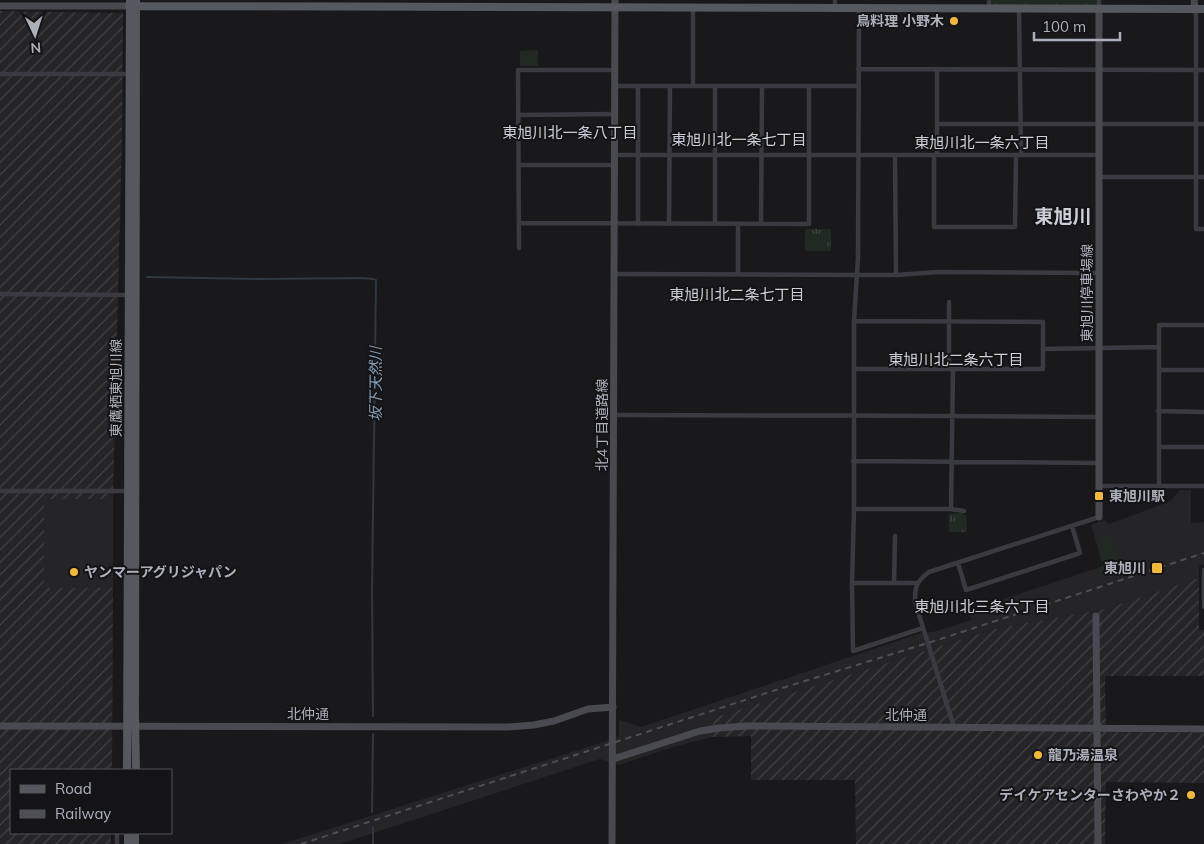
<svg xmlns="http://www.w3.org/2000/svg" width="1204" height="844" viewBox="0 0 1204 844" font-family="Mulish,'Noto Sans JP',sans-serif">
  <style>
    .built { fill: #252528 }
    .industrial { fill: url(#industrial-furrows) }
    .green { fill: #212a22 }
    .park { fill: url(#park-tufts) }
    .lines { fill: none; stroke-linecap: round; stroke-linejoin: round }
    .stream { stroke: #2e3840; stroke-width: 2 }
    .street { stroke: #3a3b40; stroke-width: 4.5 }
    .secondary { stroke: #484a50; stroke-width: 7 }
    .primary { stroke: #56585f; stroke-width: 8 }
    .rail { stroke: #4d4f55; stroke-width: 2; stroke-dasharray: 6 5; stroke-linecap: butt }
    .poi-dot { fill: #f5b937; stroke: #141416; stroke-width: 2 }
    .labels { text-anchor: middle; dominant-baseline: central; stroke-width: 4; stroke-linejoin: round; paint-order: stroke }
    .poi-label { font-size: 14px; font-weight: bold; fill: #abb0bb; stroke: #141416; text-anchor: end }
    .street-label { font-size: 14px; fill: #abb0bb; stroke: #141416 }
    .neighbourhood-label { font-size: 15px; fill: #cccfd7; stroke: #141416 }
    .water-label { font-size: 15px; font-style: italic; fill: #829db6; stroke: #141416 }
    .district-label { font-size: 19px; font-weight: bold; fill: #cccfd7; stroke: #141416 }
  </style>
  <defs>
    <pattern id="industrial-furrows" width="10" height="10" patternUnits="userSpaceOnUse" patternTransform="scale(1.25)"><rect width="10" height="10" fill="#252528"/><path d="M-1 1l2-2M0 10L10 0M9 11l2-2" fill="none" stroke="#424245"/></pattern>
    <pattern id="park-tufts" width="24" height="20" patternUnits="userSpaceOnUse" patternTransform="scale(1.25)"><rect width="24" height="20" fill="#212a22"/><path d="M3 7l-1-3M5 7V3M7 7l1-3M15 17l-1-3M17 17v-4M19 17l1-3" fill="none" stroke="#3f4640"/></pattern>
  </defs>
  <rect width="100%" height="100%" fill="#19191b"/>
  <path class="built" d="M 1179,490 L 1191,490 L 1191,523 L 1204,522 L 1204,564 L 1199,566 L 1199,578 L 1105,609 L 994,629 L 713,718 L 712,737 L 670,748 L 619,765 L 600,759 L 340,844 L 282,844 L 619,737 L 619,720 L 641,727 L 918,634 L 937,631 L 971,620 L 968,611 L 1103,566 L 1091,525 L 1104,520 L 1109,524 L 1171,501 Z
    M 44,498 L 113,499 L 113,588 L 44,588 Z"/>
  <path class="industrial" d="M 0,11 L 123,13 L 122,131 L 113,499 L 44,499 L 44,588 L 113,588 L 112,770 L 11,770 L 11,833 L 111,833 L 111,844 L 0,844 Z
    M 1199,578 L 1199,630 L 1204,630 L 1204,676 L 1105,676 L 1106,732 L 1204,733 L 1204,783 L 1106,782 L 1105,844 L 856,844 L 855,780 L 751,780 L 751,736 L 712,737 L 713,718 L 994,629 L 1105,609 Z"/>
  <path class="green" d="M 1105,533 L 1111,539 L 1119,555 L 1116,558 L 1117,569 L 1102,575 L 1101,567 L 1103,566 L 1100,555 L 1102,538 L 1101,534 Z"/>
  <path class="park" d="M 989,0 L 1099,0 L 1099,9 L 989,8 Z
    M 538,50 L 538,66 L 520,66 L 520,51 Z
    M 805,229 L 831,229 L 831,251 L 805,251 Z
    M 962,513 L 967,517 L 966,532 L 949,532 L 949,514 Z"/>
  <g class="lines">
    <path class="stream" d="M 147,277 L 260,279 L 363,278 L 373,279 L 376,280 L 372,592 L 373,716
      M 372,812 L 373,734
      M 373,844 L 373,827"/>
    <path class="street" d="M 989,0 L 989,8
      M 1099,0 L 1099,9
      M 693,8 L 693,86
      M 835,8 L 835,0
      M 859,8 L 858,258 L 854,321 L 854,509 L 852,583 L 853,651 L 923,628
      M 1019,8 L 1021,154
      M 1195,9 L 1196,16 L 1196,229 L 1204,229
      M 858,69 L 1204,70
      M 937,69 L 937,155
      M 0,74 L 130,74
      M 615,86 L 858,86
      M 715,86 L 715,224
      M 518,115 L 615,114
      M 937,124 L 1204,124
      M 615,155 L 1099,155
      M 895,155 L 896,275
      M 934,155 L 934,227 L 1015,227 L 1016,155
      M 519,165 L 615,165
      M 1099,177 L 1204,177
      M 519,223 L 809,224 L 809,86
      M 638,224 L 638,86
      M 669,224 L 670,86
      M 761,224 L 762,86
      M 519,248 L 518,70 L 615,70
      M 615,274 L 856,275 L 896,275 L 938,272 L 1099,273
      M 738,274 L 738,224
      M 0,294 L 129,295
      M 949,302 L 949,369
      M 1159,347 L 1159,325 L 1204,325
      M 1043,349 L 1159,347 L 1159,486
      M 854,369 L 1043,369 L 1043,322 L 854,321
      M 1159,370 L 1204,370
      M 1158,411 L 1204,412
      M 614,415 C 776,416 937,415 1099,417
      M 1159,447 L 1204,447
      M 853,461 L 1099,463
      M 1099,486 L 1204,486
      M 0,491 L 129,491
      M 854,509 L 951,509 L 964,511
      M 951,509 L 953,369
      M 958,563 L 966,590 L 1080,553 L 1072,526
      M 1204,570 L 1204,607
      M 852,583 L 917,583
      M 894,583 L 895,536
      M 954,727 L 915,602 C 915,586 916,582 929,572 L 1099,517
      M 117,844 L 117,833"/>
    <path class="secondary" d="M 1194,0 L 1195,9
      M 0,6 L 129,6
      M 1099,517 L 1099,9
      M 1096,616 L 1098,844
      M 0,726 L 508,727 L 534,725 L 554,721 L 588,709 L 613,707
      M 613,759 L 700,731 L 719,728 L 747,726 L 1204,729
      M 612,844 L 615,0"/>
    <path class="primary" d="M 136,0 L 135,716 L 136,770
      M 129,6 L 1204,9
      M 127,770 L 130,0
      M 128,833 L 128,844
      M 135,844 L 135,833"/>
    <path class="rail" d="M 301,844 L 776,690 L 928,643 L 1204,553"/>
  </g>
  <g class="poi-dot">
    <circle cx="954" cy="21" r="5"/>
    <rect x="1094" y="491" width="10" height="10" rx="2.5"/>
    <rect x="1151" y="562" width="12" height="12" rx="2.5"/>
    <circle cx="74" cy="572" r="5"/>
    <circle cx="1038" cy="755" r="5"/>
    <circle cx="1191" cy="795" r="5"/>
  </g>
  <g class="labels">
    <g class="poi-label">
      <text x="944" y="21">鳥料理 小野木</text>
      <text x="1109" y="496" text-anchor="start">東旭川駅</text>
      <text x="1146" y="568">東旭川</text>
      <text x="84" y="572" text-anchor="start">ヤンマーアグリジャパン</text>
      <text x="1048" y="755" text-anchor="start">龍乃湯温泉</text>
      <text x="1181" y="795">デイケアセンターさわやか２</text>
    </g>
    <g class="street-label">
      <text transform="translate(1087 293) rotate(-90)">東旭川停車場線</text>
      <text transform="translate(116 388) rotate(-90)">東鷹栖東旭川線</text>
      <text transform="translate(602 425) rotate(-90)">北4丁目道路線</text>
      <text x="308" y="714">北仲通</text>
      <text x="906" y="715">北仲通</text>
    </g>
    <g class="neighbourhood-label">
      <text x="570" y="132">東旭川北一条八丁目</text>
      <text x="739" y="139">東旭川北一条七丁目</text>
      <text x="982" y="142">東旭川北一条六丁目</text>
      <text x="737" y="294">東旭川北二条七丁目</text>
      <text x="956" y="359">東旭川北二条六丁目</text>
      <text x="982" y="606">東旭川北三条六丁目</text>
    </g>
    <g class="water-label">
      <text transform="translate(375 384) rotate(-90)">坂下天然川</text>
    </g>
    <g class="district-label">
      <text x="1063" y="216">東旭川</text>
    </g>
  </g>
  <rect x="10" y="769" width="162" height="65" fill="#141416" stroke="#505258"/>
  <rect x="20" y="785" width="25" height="8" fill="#56585f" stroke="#505258"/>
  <text x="55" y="794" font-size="15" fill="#abb0bb">Road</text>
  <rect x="20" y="810" width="25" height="8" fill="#4d4f55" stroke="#505258"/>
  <text x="55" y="819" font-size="15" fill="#abb0bb">Railway</text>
  <g transform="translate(35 35) rotate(176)" stroke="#141416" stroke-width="4" paint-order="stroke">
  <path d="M0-4L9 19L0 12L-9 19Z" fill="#abb0bb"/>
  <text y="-8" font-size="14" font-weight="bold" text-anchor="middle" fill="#abb0bb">N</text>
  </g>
  <path d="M1034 32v8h86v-8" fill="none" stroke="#abb0bb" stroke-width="2.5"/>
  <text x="1042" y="32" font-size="15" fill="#abb0bb" stroke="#141416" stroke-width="4" paint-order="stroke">100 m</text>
</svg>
